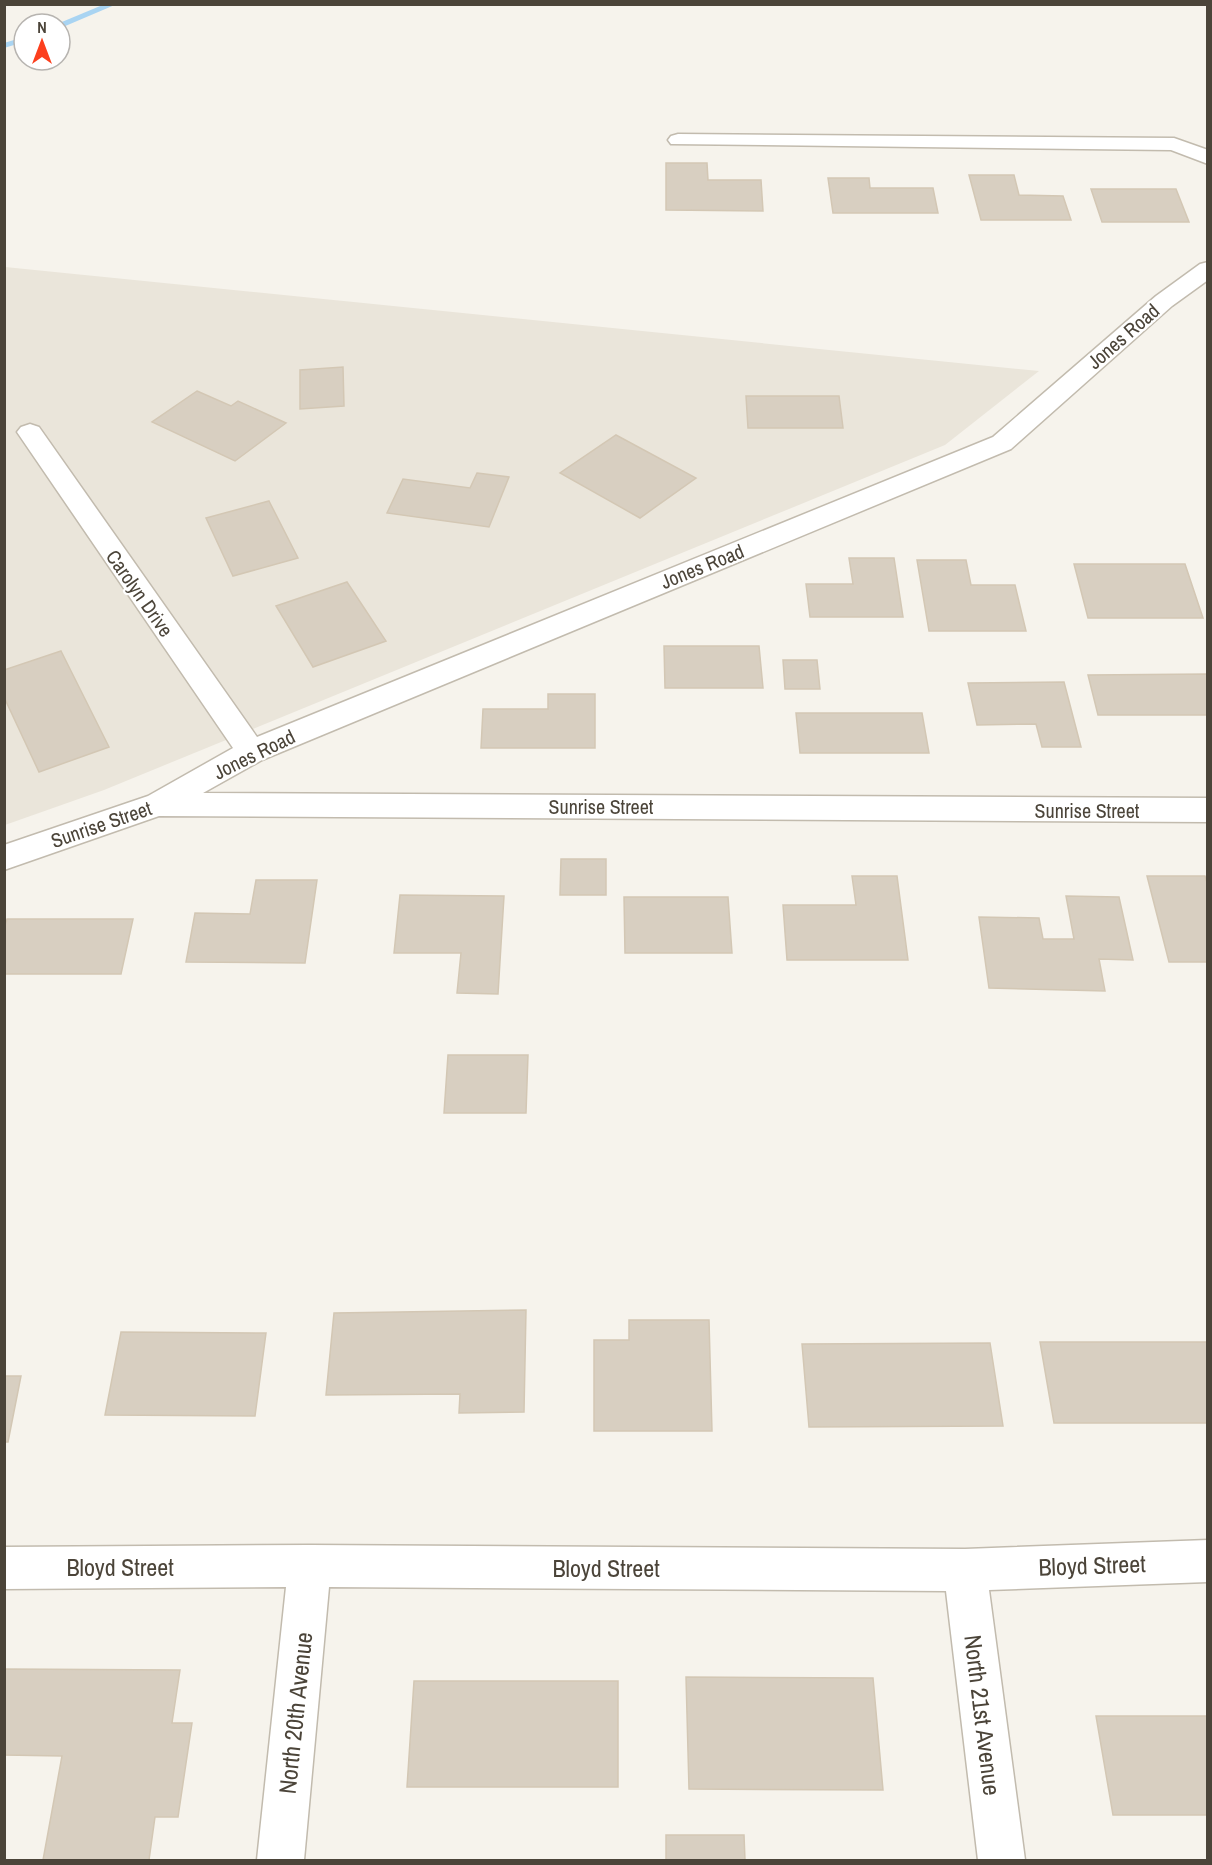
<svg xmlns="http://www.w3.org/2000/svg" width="1212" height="1865" viewBox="0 0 1212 1865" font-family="'Archivo Narrow',sans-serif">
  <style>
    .residential { fill: #eae5da }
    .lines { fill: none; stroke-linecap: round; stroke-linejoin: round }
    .stream { fill: #a9d4f2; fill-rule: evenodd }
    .building { fill: #d8cfc1; stroke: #d3c7b4; stroke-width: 1.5 }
    .minor-casing { stroke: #c2bbae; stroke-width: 3 }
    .minor { fill: #fff; fill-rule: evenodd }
    .labels { text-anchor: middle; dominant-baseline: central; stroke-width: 4.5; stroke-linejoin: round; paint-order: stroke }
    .street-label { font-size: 20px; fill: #4b4439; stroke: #fff }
    .near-street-label { font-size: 24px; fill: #4b4439; stroke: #fff }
  </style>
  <rect width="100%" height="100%" fill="#f6f3ec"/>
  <path class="residential" d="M 5,267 L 1039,371 L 945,445 L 104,790 L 5,825 Z"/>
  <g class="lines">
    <path class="stream" d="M 105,4 L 117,4 L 63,27 L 60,27 L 60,24 L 57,24 Z
      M 24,37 L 24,42 L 4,48 L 4,43 Z"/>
  </g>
  <path class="building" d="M 666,163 L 707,163 L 708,180 L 761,180 L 763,211 L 666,210 Z
    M 969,175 L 1014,175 L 1019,195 L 1063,196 L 1071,220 L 981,220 Z
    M 828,178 L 869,178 L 870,188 L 933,188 L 938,213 L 833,213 Z
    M 1091,189 L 1176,189 L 1189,222 L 1102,222 Z
    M 343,367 L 344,406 L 300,409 L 300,370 Z
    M 197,391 L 231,406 L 238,401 L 286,423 L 235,461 L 152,422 Z
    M 746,396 L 839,396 L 843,428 L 748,428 Z
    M 616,435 L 696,478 L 640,518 L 560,473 Z
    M 477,473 L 509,477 L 489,527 L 387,513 L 403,479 L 470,488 Z
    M 269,501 L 298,558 L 233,576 L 206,518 Z
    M 849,558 L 894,558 L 903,617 L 810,617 L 806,584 L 853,584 Z
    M 917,560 L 966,560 L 971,585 L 1015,585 L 1026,631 L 929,631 Z
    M 1074,564 L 1185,564 L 1203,618 L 1088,618 Z
    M 347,582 L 386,641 L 313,667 L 276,606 Z
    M 664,646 L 759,646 L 763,688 L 665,688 Z
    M 61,651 L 109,747 L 39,772 L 4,697 L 4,670 Z
    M 783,660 L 817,660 L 820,689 L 785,689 Z
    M 1207,674 L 1208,715 L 1098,715 L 1088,675 Z
    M 1064,682 L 1081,747 L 1042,747 L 1036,724 L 977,725 L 968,683 Z
    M 548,694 L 595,694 L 595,748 L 481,748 L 483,709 L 548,709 Z
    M 796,713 L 922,713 L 929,753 L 800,753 Z
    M 561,859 L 606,859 L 606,895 L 560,895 Z
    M 852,876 L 897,876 L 908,960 L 787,960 L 783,905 L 856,905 Z
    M 1147,876 L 1205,876 L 1208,886 L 1208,962 L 1169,962 Z
    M 256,880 L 317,880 L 305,963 L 186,962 L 195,913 L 250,914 Z
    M 400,895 L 504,896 L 498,994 L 457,993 L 461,953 L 394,953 Z
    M 1066,896 L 1119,897 L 1133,960 L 1099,959 L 1105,991 L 989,988 L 979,917 L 1039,918 L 1043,939 L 1074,939 Z
    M 624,897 L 728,897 L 732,953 L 625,953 Z
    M 7,919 L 133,919 L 121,974 L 4,974 L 4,928 Z
    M 448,1055 L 528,1055 L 526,1113 L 444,1113 Z
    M 526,1310 L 524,1412 L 459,1413 L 460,1394 L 326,1395 L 334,1313 Z
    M 629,1320 L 709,1320 L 712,1431 L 594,1431 L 594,1340 L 629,1340 Z
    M 121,1332 L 266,1333 L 255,1416 L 105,1415 Z
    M 1040,1342 L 1208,1342 L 1208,1423 L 1054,1423 Z
    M 990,1343 L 1003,1426 L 809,1427 L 802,1344 Z
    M 4,1376 L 21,1376 L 8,1442 L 4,1442 Z
    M 5,1669 L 180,1670 L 172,1723 L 192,1723 L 178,1817 L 155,1817 L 149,1860 L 43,1860 L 62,1756 L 4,1755 Z
    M 686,1677 L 873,1678 L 883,1790 L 689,1789 Z
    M 414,1681 L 618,1681 L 618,1787 L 407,1787 Z
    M 1096,1716 L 1208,1716 L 1208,1815 L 1113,1815 Z
    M 666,1835 L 744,1835 L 745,1860 L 666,1860 Z"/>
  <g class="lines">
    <g class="minor-casing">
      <path id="minor" d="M 678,134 L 1174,138 L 1208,150 L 1208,164 L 1171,150 L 671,144 L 668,140 L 671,136 Z
        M 1208,262 L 1208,280 L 1172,306 L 1011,449 L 262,760 L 203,793 L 1208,798 L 1208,822 L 159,816 L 4,870 L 4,845 L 148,796 L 233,748 L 17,432 L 21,427 L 30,424 L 39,427 L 257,737 L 993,437 L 1156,296 L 1200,264 Z
        M 1208,1540 L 1208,1582 L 989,1590 L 1025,1860 L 978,1860 L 946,1591 L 329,1587 L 304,1860 L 257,1860 L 286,1587 L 4,1589 L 4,1547 L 310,1545 L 965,1549 Z"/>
    </g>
    <use href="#minor" class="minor"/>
  </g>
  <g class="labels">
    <g class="street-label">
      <text transform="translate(1123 336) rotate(-41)">Jones Road</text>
      <text transform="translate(702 566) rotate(-22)">Jones Road</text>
      <text transform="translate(140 593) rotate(55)">Carolyn Drive</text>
      <text transform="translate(254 754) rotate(-26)">Jones Road</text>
      <text x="601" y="806">Sunrise Street</text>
      <text x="1087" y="810">Sunrise Street</text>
      <text transform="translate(101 824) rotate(-19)">Sunrise Street</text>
    </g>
    <g class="near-street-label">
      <text transform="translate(1092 1565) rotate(-2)">Bloyd Street</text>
      <text x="120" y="1567">Bloyd Street</text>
      <text x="606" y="1568">Bloyd Street</text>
      <text transform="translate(295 1713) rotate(-84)">North 20th Avenue</text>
      <text transform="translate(983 1715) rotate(83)">North 21st Avenue</text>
    </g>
  </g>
  <rect width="1212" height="1865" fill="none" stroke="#4b4439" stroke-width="12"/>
  <g transform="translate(42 42)"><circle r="28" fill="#ffffff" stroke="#b7b4b0" stroke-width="1.5"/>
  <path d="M0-4.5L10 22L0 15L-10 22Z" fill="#fc3f1d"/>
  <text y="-9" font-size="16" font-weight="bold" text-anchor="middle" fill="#4b4439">N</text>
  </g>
</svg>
